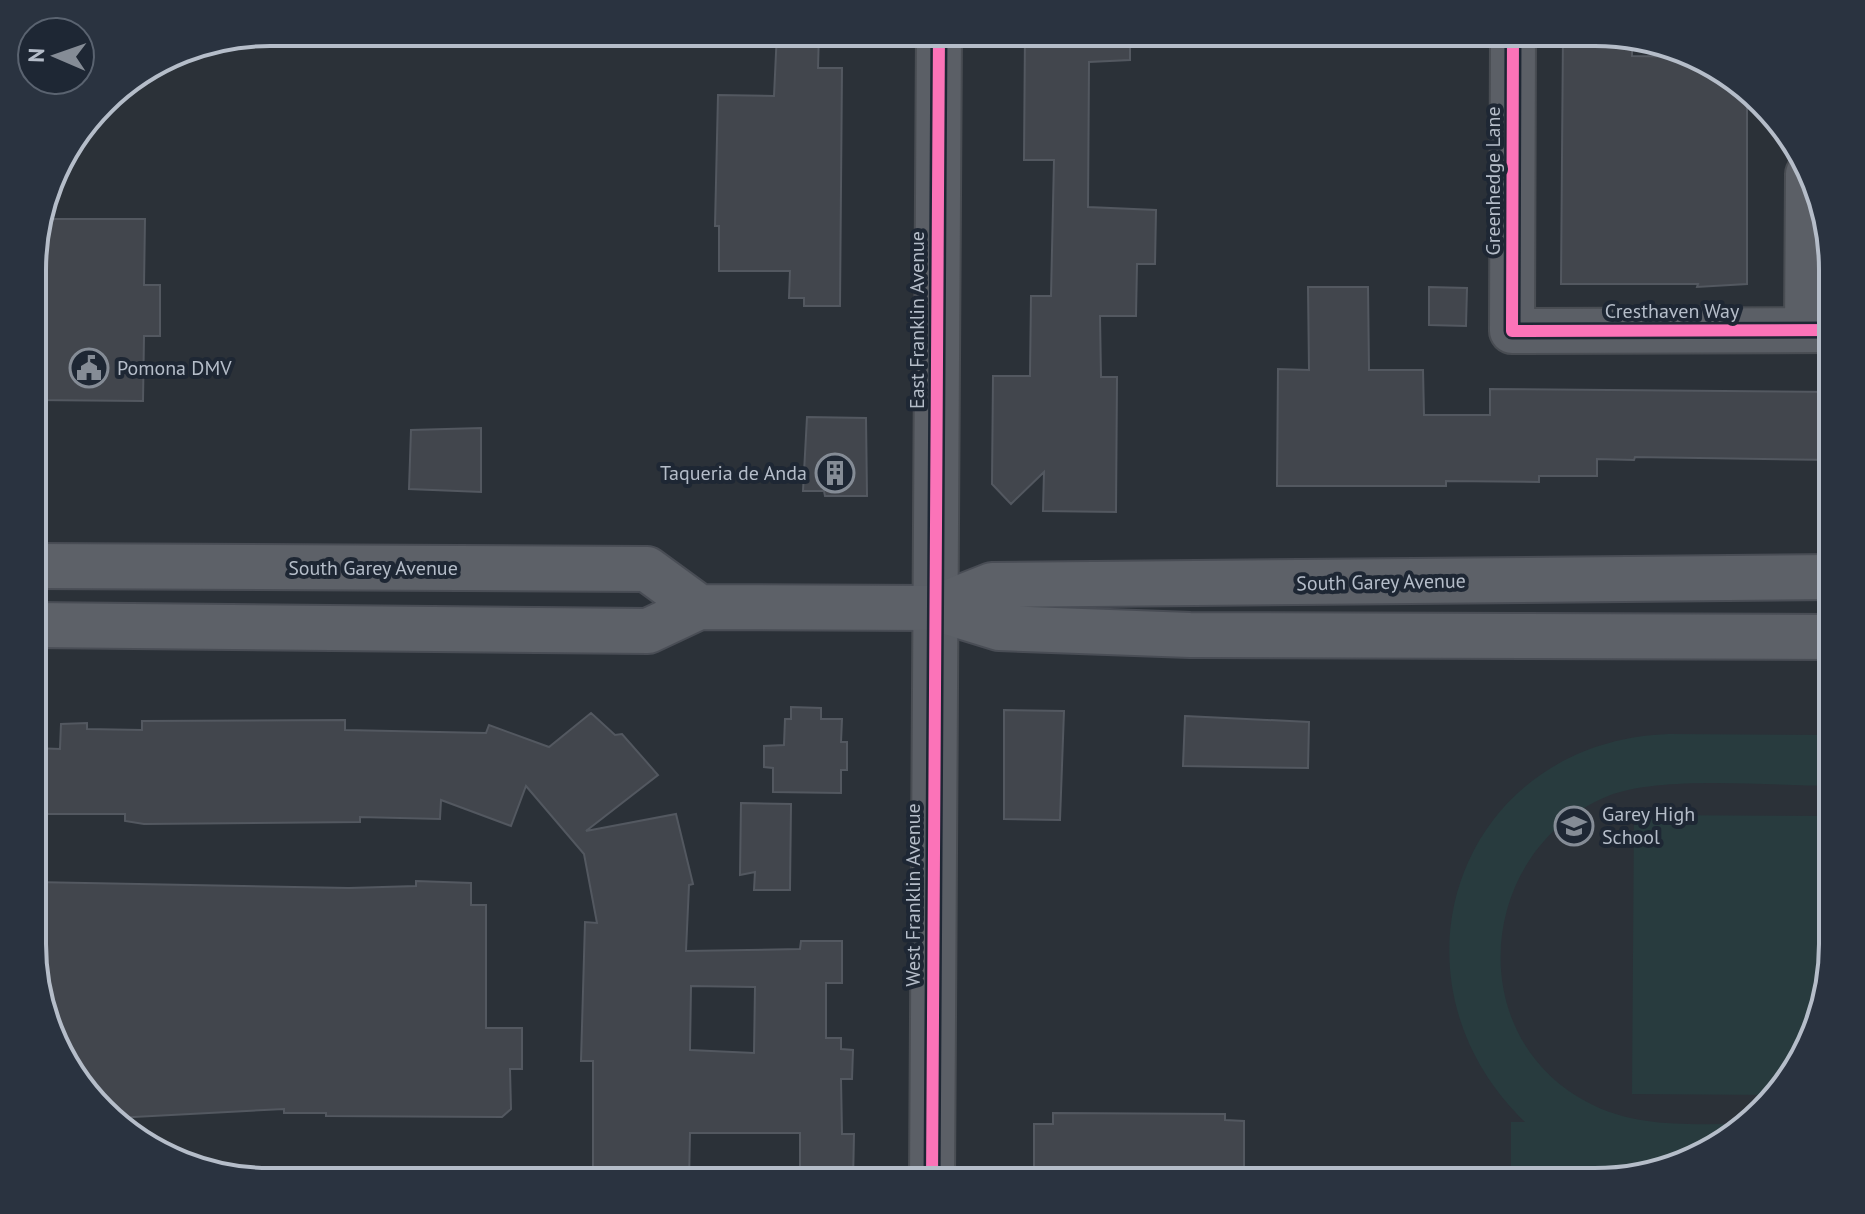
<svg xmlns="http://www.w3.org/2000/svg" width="1865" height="1214" viewBox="0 0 1865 1214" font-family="'PT Sans',sans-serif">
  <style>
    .green { fill: #283b3e }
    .building { fill: #42464d; stroke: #535860; stroke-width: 2; fill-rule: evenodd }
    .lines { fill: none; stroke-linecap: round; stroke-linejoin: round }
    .minor-casing { stroke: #494d53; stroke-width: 48 }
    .major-casing { stroke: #494d55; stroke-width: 48 }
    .minor { stroke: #5b5f66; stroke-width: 44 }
    .major { stroke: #5d6168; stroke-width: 44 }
    .cycleway-casing { stroke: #1e2734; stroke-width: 17 }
    .cycleway { stroke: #fb73b8; stroke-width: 12 }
    .labels { text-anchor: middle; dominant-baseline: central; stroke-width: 8; stroke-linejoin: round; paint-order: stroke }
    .street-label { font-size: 20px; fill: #b5bdc9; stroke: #1e2734 }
    .poi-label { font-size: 20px; fill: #b5bdc9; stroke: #1e2734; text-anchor: start }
    .rim { fill: none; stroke: #b5bdc9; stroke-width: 4 }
  </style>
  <rect width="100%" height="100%" fill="#2b3138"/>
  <path class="green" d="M 1669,734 L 1833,735 L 1833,786 C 1772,786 1662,775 1608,796 C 1478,848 1460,1035 1587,1102 C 1635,1128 1688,1124 1742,1124 L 1713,1150 L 1631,1175 L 1511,1174 L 1511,1122 L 1525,1122 C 1376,978 1459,741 1669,734 Z
    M 1634,815 L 1833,816 L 1833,959 L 1793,1076 L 1773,1095 L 1632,1094 Z"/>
  <path class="building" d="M 777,32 L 819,32 L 818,68 L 842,68 L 840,306 L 804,306 L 804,298 L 789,298 L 790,271 L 719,271 L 719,226 L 715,226 L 718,95 L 774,96 Z
    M 1025,32 L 1130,32 L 1130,60 L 1089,62 L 1088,207 L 1156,210 L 1155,264 L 1137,264 L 1136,316 L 1100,316 L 1101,377 L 1117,377 L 1116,512 L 1043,511 L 1044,472 L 1011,504 L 992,484 L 993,376 L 1030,376 L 1031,296 L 1051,296 L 1054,160 L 1024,160 Z
    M 1563,32 L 1595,32 L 1632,38 L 1632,56 L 1696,57 L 1727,72 L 1747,94 L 1747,284 L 1697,287 L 1698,284 L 1561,284 Z
    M 40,219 L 145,219 L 144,285 L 160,285 L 160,336 L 144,336 L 143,401 L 34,400 L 34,240 Z
    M 1308,287 L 1368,287 L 1369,370 L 1423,370 L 1424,415 L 1490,415 L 1490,389 L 1833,392 L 1833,460 L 1635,457 L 1634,460 L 1597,459 L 1597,476 L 1539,476 L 1539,482 L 1446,481 L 1446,486 L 1277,486 L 1278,369 L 1309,370 Z
    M 1429,287 L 1467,288 L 1466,326 L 1429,325 Z
    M 807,417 L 866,418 L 867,496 L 825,496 L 824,491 L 803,491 Z
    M 481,428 L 481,492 L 409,489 L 411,430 Z
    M 791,707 L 821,708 L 821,719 L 842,719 L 841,742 L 847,742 L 847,770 L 841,770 L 841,793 L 773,792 L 773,768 L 764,767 L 764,746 L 784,745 L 785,719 L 791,719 Z
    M 1004,710 L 1064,711 L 1060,820 L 1004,819 Z
    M 591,713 L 615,735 L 622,734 L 658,775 L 586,831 L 676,814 L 693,884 L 689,885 L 686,951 L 800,949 L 801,941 L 842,941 L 842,983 L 826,983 L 826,1038 L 841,1038 L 841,1049 L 853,1050 L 852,1079 L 841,1079 L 842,1134 L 854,1134 L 853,1182 L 800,1182 L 800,1133 L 690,1133 L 689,1182 L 593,1182 L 593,1061 L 581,1061 L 585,922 L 597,923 L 584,854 L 526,786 L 511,826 L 441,800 L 440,819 L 360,817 L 360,822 L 144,824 L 125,821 L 125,814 L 34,814 L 34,748 L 60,749 L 61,724 L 87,723 L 87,729 L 142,730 L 142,721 L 345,720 L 345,730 L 486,733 L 489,725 L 549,747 ZM 691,986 L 755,987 L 754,1053 L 690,1050 Z
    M 1185,716 L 1309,722 L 1308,768 L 1183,766 Z
    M 741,803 L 791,804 L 790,890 L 754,890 L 755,872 L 740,875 Z
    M 416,881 L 471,883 L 471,905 L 486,905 L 486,1028 L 522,1028 L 522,1069 L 510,1069 L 511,1109 L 502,1117 L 326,1116 L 326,1113 L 284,1113 L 284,1109 L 115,1118 L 64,1063 L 34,974 L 34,882 L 349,888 L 416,886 Z
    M 1053,1113 L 1225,1114 L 1225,1120 L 1244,1121 L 1244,1182 L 1034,1182 L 1034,1124 L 1053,1124 Z"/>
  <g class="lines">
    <g class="minor-casing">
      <path id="minor" d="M 1513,32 L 1512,331 L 1833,330
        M 1807,330 L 1808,174
        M 932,1182 L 939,32"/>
    </g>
    <g class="major-casing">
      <path id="major" d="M 34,566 L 647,569 L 699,607
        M 934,608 L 992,585 L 1833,577
        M 34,625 L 648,631 L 699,607 L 934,608 L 999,628 L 1190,635 L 1833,637"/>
    </g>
    <use href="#minor" class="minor"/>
    <use href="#major" class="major"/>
    <g class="cycleway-casing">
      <path id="cycleway" d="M 1513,32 L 1512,331 L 1833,330
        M 932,1182 L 939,32"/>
    </g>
    <use href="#cycleway" class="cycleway"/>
  </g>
  <defs>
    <g id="civic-ring" transform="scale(2)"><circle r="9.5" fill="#1e2734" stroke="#858c96" stroke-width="1.5"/><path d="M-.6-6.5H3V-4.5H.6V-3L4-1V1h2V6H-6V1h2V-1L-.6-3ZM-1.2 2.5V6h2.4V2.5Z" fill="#858c96"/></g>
    <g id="building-ring" transform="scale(2)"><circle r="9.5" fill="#1e2734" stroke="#858c96" stroke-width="1.5"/><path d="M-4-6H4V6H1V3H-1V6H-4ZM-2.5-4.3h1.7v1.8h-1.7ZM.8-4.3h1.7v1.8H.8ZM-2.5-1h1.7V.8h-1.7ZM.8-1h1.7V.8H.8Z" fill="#858c96"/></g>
    <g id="school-ring" transform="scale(2)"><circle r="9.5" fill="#1e2734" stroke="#858c96" stroke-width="1.5"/><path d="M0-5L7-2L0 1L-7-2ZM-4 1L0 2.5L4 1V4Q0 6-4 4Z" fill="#858c96"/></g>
  </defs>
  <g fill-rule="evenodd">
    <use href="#civic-ring" x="89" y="368"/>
    <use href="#building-ring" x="835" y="473"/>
    <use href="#school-ring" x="1574" y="826"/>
  </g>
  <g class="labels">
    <g class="street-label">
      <text transform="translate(1493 181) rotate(-90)">Greenhedge Lane</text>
      <text x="1672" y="311">Cresthaven Way</text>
      <text transform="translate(917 320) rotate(-90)">East Franklin Avenue</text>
      <text x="373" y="568">South Garey Avenue</text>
      <text transform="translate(1381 582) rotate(-1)">South Garey Avenue</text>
      <text transform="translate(913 895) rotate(-90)">West Franklin Avenue</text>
    </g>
    <g class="poi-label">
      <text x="117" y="368">Pomona DMV</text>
      <text x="807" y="473" text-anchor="end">Taqueria de Anda</text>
      <text x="1602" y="814">Garey High<tspan x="1602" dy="23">School</tspan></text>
    </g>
  </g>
  <path d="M0 0H1865V1214H0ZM270 46H1595A224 224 0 0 1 1819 270V944A224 224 0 0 1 1595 1168H270A224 224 0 0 1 46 944V270A224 224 0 0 1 270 46Z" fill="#2a3340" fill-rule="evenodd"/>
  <path class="rim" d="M270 46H1595A224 224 0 0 1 1819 270V944A224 224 0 0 1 1595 1168H270A224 224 0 0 1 46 944V270A224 224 0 0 1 270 46Z"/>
  <g transform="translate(56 56) rotate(272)"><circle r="38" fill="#1e2734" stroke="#5a6370" stroke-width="2"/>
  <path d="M0-6L14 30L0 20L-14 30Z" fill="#858c96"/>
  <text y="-12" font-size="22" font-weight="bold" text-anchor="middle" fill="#b5bdc9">N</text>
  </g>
</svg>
